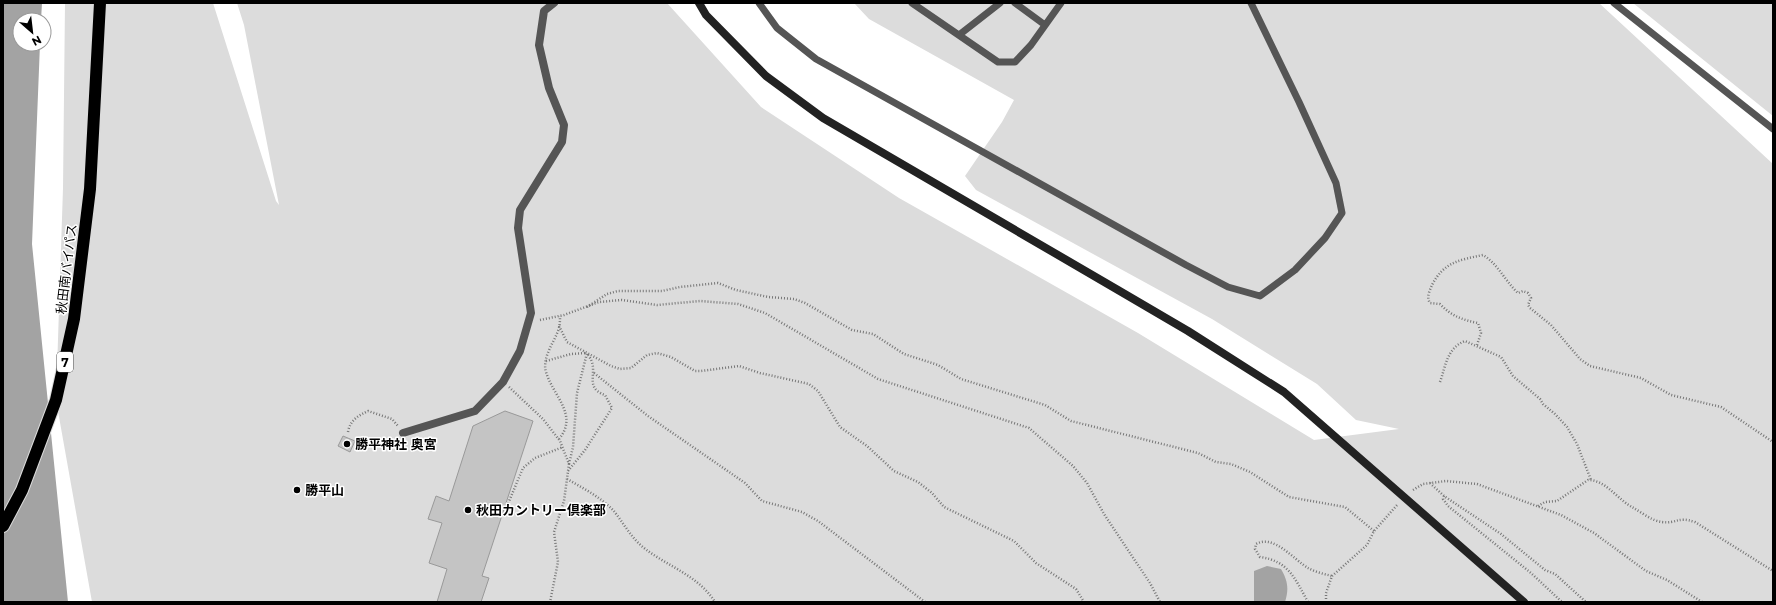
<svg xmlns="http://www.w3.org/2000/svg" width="1776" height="605" viewBox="0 0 1776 605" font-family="Montserrat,'Noto Sans JP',sans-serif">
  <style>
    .green { fill: #dcdcdc }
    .water { fill: #a3a3a3 }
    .building { fill: #c4c4c4; stroke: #999 }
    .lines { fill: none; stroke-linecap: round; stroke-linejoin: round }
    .highway-casing { stroke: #dbdbdb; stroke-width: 14 }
    .path { stroke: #777; stroke-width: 2.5; stroke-dasharray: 1 2; stroke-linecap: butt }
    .lane { stroke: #555; stroke-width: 7 }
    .street { stroke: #555; stroke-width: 8 }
    .secondary { stroke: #222; stroke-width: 8 }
    .highway { stroke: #000; stroke-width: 12 }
    .poi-dot { fill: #000; stroke: #fff; stroke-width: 1.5 }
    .labels { text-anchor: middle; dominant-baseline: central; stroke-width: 3; stroke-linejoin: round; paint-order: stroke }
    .shield { fill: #fff; stroke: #4c4c4c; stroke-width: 1 }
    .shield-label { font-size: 12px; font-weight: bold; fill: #000 }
    .street-label { font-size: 13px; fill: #000; stroke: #fff }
    .poi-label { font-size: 13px; font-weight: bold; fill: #000; stroke: #fff; text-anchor: start }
  </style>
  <rect width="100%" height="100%" fill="#fff"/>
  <path class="green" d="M 65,3 L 213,3 L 276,201 L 279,205 L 244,25 L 237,3 L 667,3 L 761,107 L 899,198 L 1138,333 L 1314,440 L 1399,429 L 1356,420 L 1317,384 L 1212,319 L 976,190 L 965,176 L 1002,122 L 1014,100 L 869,19 L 854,3 L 1599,3 L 1773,164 L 1773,602 L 92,602 L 56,400 L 63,188 Z
    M 1633,3 L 1773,3 L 1773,116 Z"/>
  <path class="water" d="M 3,3 L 42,3 L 41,20 L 20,20 L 20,44 L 40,44 L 32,244 L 68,602 L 3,602 Z
    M 1267,566 L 1281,569 C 1288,581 1289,589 1285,602 L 1254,602 L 1254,571 Z"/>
  <path class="building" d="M 505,411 L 533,421 L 482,576 L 489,578 L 481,602 L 437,602 L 447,569 L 429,563 L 442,523 L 428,519 L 436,496 L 449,501 L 473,426 Z
    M 343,436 L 355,441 L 350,452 L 338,446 Z"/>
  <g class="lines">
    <g class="highway-casing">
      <path id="highway" d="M 3,526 L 22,490 L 56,400 L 74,319 L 90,189 L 100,3"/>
    </g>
    <path class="path" d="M 587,307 L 607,294 L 618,291 L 662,291 L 680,287 L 718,283 L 736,290 L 768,297 L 794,299 L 805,303 L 852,330 L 873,334 L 904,354 L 938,365 L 961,379 L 1045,405 L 1071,421 L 1198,453 L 1216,462 L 1231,464 L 1250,472 L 1289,497 L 1345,507 L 1374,531
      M 540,320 L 564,315 L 599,302 L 622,300 L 657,305 L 700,301 L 738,304 L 765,313 L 878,379 L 1029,428 L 1073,466 L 1087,483 L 1104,514 L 1150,583 L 1160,602
      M 559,326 L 567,342 L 611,366 L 620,369 L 631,368 L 647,355 L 657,353 L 671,357 L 695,371 L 701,371 L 739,366 L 760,373 L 809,384 L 818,391 L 840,427 L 867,446 L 894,471 L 918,482 L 932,493 L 944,507 L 1014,541 L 1036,563 L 1076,589 L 1084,602
      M 1477,345 L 1481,333 L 1478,323 C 1463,320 1451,316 1440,304 L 1430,303 C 1426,297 1430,290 1432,285 C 1444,262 1459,260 1483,255 C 1498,264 1505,281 1518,293 L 1523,291 L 1528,293 L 1531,298 L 1528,305 L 1530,308 L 1551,325 L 1580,359 L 1590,366 L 1641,378 L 1671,395 L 1721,407 L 1773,442
      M 546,361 L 571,354 L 586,353
      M 594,373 L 648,416 L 745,483 L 762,501 L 802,512 L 818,521 L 925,602
      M 1440,382 C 1446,365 1447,348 1465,341 L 1501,357 L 1513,376 L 1540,399 L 1543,404 L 1555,414 L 1567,427 L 1577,444 L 1591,480
      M 509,387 L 543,419 L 560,441 L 569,464 L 564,501 L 554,532 L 558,562 L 550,602
      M 348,432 C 350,420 358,416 368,411 L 392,419 L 398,426
      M 559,439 C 579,415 553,396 546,372 C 542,358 553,344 558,331 C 560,326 560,321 560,316
      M 569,464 L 573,447 L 577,393 L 587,353
      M 568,471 L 585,450 L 612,408 L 605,395 C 582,387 601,371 588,355
      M 567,479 C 583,488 600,497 613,510 C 623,522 631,538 644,548 C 667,566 699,576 715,602
      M 1430,483 L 1444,496 L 1501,534 L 1545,570 L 1555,574 L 1586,602
      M 1413,490 L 1423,484 L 1446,481 L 1477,484 L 1561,515 L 1594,533 L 1646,571 L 1667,580 L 1702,602
      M 1444,496 L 1443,499 L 1448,506 L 1531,573 L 1562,602
      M 507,506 L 523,468 L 535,458 L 563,447
      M 1538,506 L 1545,502 L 1557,501 L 1588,480 C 1606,480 1617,499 1632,507 C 1641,512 1652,521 1662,522 C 1677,524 1677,516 1695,522 L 1773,571
      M 1308,602 C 1295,579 1289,561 1260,557 L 1255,549 L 1256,544 C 1274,534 1293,559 1308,568 C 1315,572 1324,574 1332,576
      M 1326,602 L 1326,593 L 1332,576 L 1367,545 L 1374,531 L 1398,504"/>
    <path class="lane" d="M 759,3 L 777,28 L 816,59 L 1186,265 L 1228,287 L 1260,296 L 1295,270 L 1325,238 L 1342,213 L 1336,183 L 1299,102 L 1251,3
      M 912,3 L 998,62 L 1015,62 L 1031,45 L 1061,3
      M 1015,3 L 1045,25
      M 1614,3 L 1773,129
      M 959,35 L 1000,3"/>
    <path class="street" d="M 403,433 L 475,411 L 503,382 L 520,351 L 531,313 L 518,228 L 520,210 L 562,142 L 564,125 L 549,88 L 539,45 L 544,11 L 554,3"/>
    <path class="secondary" d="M 699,3 L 706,15 L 766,76 L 823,118 L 1118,290 L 1188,331 L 1284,392 L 1524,602"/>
    <use href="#highway" class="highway"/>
  </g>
  <g class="poi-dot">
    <circle cx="347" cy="444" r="4"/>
    <circle cx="297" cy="490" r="4"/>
    <circle cx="468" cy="510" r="4"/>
  </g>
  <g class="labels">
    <rect class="shield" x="57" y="352" width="16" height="20" rx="3"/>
    <g class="shield-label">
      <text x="65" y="362">7</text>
    </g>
    <g class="street-label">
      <text transform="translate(66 269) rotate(-83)">秋田南バイパス</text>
    </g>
    <g class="poi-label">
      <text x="355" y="444">勝平神社 奥宮</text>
      <text x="305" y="490">勝平山</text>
      <text x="476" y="510">秋田カントリー倶楽部</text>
    </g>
  </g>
  <rect width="1776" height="605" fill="none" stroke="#000000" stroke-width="8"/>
  <g transform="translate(32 32) rotate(152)"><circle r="19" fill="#ffffff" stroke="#999999"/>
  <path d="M0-3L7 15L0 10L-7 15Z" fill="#000000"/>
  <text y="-6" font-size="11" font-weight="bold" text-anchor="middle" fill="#000000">N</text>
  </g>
</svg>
